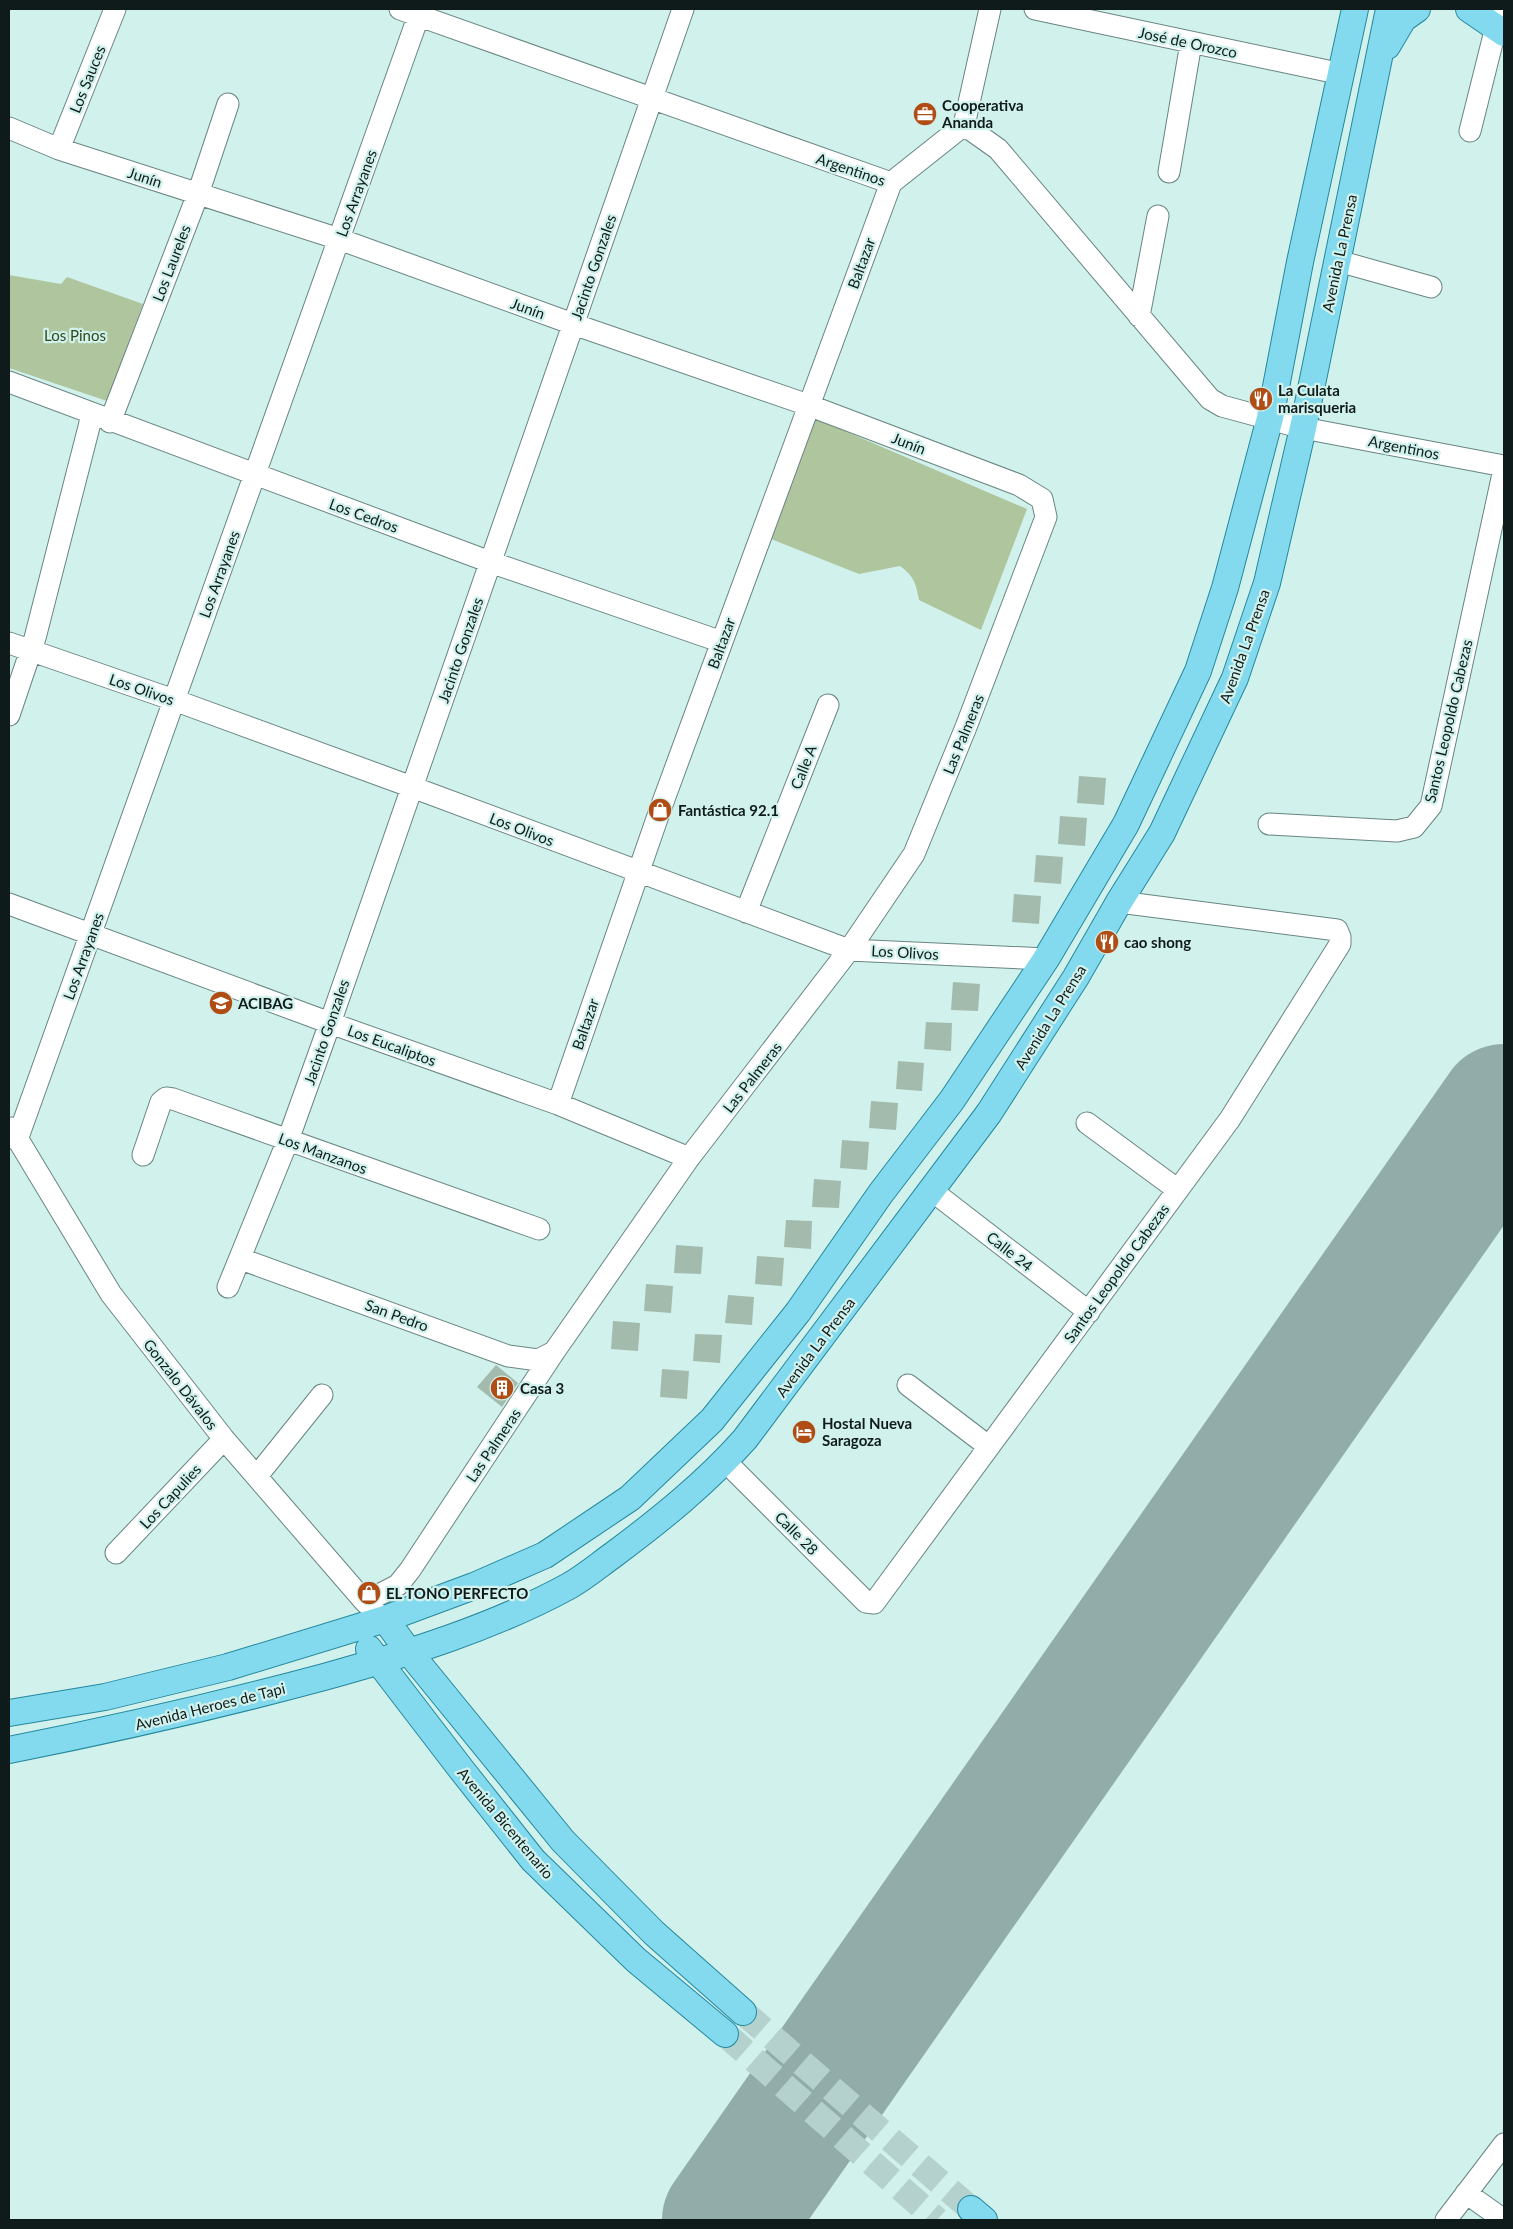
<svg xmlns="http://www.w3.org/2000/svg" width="1513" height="2229" viewBox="0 0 1513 2229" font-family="Lato,sans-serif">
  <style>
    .green { fill: #afc59d }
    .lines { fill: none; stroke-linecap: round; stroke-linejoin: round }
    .runway { stroke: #92aca9; stroke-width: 132 }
    .building { fill: #a3bbac }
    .major-tunnel { stroke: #b4d1cd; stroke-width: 26; stroke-dasharray: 26 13; stroke-linecap: butt }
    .minor-casing { stroke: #688582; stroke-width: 23 }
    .major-casing { stroke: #25889c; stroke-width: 28 }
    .minor { stroke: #fff; stroke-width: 21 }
    .major { stroke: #83daee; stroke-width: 26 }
    .labels { text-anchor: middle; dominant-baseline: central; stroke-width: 4.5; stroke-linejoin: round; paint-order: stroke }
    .street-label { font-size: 15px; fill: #0f1b1a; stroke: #d1f1ed }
    .poi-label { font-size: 15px; font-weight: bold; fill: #0f1b1a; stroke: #d1f1ed; text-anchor: start }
    .park-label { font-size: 15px; fill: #304717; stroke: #d1f1ed }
  </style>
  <rect width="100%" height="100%" fill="#d1f1ed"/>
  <path class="green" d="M 9,275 L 61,284 L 67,277 L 143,304 L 107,401 L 9,368 Z
    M 812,417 L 1027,509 L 981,630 L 919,600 C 916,584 914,576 900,566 L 859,574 L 771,539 Z"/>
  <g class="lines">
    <path class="runway" d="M 728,2220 L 1504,1110"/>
  </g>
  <path class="building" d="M 1079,776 L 1106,778 L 1104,805 L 1077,803 Z
    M 1060,816 L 1087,818 L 1085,846 L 1058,844 Z
    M 1036,855 L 1063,857 L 1061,884 L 1034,882 Z
    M 1014,894 L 1041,896 L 1039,924 L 1012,922 Z
    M 953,982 L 980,984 L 978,1011 L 951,1010 Z
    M 926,1022 L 952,1023 L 951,1051 L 924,1049 Z
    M 898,1061 L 924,1063 L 922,1091 L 896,1089 Z
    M 871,1101 L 898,1103 L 896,1130 L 869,1128 Z
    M 842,1140 L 869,1142 L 867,1170 L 840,1168 Z
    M 814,1179 L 841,1181 L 839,1208 L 812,1207 Z
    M 786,1220 L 812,1221 L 811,1249 L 784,1247 Z
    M 676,1245 L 703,1247 L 701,1274 L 674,1273 Z
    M 757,1256 L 784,1258 L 782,1286 L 755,1284 Z
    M 646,1284 L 673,1286 L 671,1313 L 644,1311 Z
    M 728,1295 L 754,1297 L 752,1325 L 725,1323 Z
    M 613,1321 L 640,1323 L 638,1351 L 611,1349 Z
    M 695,1334 L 722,1335 L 720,1363 L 693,1361 Z
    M 496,1365 L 518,1383 L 502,1407 L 477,1387 Z
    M 662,1369 L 689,1371 L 687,1399 L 660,1397 Z"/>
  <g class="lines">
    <path class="major-tunnel" d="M 743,2012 L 971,2209
      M 725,2034 L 937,2220"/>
    <g class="minor-casing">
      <path id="minor" d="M 400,9 L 891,183
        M 1035,9 L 1342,74
        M 1499,9 L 1504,12
        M 964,125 L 998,149 L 1210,399 L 1222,406 L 1303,428 L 1504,466
        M 964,125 L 990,9
        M 9,128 L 59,149 L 339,239 L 573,324 L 808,405 L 1019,485 L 1042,499 L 1046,517 L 966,727 L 914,854 L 849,950 L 689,1158 L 554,1352 L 410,1570 L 398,1585 L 365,1602
        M 1470,131 L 1496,27
        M 59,149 L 115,9
        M 1169,172 L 1191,43
        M 891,183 L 964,125
        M 1338,261 L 1431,287
        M 1139,316 L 1158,216
        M 9,382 L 490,562 L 722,642
        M 110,422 L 198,194 L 228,104
        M 9,643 L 174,700 L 412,787 L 849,950 L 1046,959
        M 9,715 L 35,638 L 92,415
        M 1269,824 L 1397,831 L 1414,827 L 1431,806 L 1504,469
        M 9,904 L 330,1023 L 558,1104 L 689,1158
        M 746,912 L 828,705
        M 558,1104 L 660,810 L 891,183
        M 1087,1123 L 1178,1190
        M 11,1128 L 111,1294 L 224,1439 L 365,1602 L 375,1611
        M 17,1140 L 421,9
        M 143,1155 L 161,1102 L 166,1098 L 173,1099 L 539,1229
        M 931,1190 L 1089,1312
        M 241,1259 L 508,1356 L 538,1360 L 554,1352
        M 228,1287 L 288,1140 L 330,1023 L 683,9
        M 908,1385 L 988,1446
        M 725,1461 L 866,1602 L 874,1603 L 1230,1119 L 1340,944 L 1340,937 L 1337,930 L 1119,902
        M 257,1476 L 322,1395
        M 116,1553 L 224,1439
        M 1466,2193 L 1504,2220
        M 1446,2220 L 1504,2144"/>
    </g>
    <g class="major-casing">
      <path id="major" d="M 1469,9 L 1504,33
        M 1387,46 L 1403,19 L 1417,9
        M 385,1619 L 409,1652 L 563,1841 L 654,1933 L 743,2012
        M 369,1649 L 461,1769 L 533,1860 L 636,1960 L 725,2034
        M 9,1713 L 105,1697 L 228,1667 L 385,1619 L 474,1586 L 545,1555 L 630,1498 L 712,1420 L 798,1312 L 881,1193 L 952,1100 L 1046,959 L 1126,824 L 1198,671 L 1225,588 L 1270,418 L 1300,262 L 1355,9
        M 9,1750 C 115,1729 220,1705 324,1677 C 407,1654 494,1627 569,1586 C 585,1577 599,1565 613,1555 C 660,1520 706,1483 745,1439 L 989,1113 L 1076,977 L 1119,902 L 1162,833 L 1235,678 L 1267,583 L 1303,428 L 1389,9
        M 971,2209 L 984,2220"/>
    </g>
    <use href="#minor" class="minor"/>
    <use href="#major" class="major"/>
  </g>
  <defs>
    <g id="office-disc" transform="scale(1.25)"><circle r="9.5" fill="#b04d15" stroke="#d1f1ed"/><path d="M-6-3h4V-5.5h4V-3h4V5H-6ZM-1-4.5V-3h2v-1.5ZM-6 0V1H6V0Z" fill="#fff"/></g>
    <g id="restaurant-disc" transform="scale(1.25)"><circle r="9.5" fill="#b04d15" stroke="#d1f1ed"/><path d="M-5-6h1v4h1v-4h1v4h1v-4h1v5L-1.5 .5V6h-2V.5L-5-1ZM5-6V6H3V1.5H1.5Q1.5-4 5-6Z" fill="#fff"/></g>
    <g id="shop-disc" transform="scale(1.25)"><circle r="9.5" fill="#b04d15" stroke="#d1f1ed"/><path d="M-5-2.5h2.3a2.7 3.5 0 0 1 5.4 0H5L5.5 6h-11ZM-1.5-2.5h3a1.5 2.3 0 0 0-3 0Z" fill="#fff"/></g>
    <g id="school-disc" transform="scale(1.25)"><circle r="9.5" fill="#b04d15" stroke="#d1f1ed"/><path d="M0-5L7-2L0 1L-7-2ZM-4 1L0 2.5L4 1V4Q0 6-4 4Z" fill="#fff"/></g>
    <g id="building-disc" transform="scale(1.25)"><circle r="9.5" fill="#b04d15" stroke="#d1f1ed"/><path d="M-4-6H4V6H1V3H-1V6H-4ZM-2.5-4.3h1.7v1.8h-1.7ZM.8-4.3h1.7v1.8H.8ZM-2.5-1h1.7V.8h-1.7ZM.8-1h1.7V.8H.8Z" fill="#fff"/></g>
    <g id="hotel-disc" transform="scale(1.25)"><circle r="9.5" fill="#b04d15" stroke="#d1f1ed"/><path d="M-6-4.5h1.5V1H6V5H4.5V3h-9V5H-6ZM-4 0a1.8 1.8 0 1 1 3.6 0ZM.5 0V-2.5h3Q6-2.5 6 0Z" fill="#fff"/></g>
  </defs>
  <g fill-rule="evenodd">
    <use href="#office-disc" x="925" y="114"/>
    <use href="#restaurant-disc" x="1261" y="399"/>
    <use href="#shop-disc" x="660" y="810"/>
    <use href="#restaurant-disc" x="1107" y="942"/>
    <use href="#school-disc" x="221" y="1003"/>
    <use href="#building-disc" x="502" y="1388"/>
    <use href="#hotel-disc" x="804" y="1432"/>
    <use href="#shop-disc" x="369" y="1593"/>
  </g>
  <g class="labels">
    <g class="street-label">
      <text transform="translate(1188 42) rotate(12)">José de Orozco</text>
      <text transform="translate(87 79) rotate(-68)">Los Sauces</text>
      <text transform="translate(851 169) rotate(19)">Argentinos</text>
      <text transform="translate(145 177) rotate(18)">Junín</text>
      <text transform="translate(356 193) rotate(-70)">Los Arrayanes</text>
      <text transform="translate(1339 253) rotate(-78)">Avenida La Prensa</text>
      <text transform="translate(171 263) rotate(-69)">Los Laureles</text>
      <text transform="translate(861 263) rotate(-70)">Baltazar</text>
      <text transform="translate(593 267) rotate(-71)">Jacinto Gonzales</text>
      <text transform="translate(528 308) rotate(20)">Junín</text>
      <text transform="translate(909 443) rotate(21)">Junín</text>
      <text transform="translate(1404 447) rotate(11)">Argentinos</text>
      <text transform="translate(364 515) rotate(20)">Los Cedros</text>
      <text transform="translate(219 574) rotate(-70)">Los Arrayanes</text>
      <text transform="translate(721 643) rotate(-70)">Baltazar</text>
      <text transform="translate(1244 646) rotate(-70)">Avenida La Prensa</text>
      <text transform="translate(460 650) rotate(-71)">Jacinto Gonzales</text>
      <text transform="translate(142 689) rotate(19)">Los Olivos</text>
      <text transform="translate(1448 721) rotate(-77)">Santos Leopoldo Cabezas</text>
      <text transform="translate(963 734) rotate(-68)">Las Palmeras</text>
      <text transform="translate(803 767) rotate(-69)">Calle A</text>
      <text transform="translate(522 829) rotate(21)">Los Olivos</text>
      <text transform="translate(905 952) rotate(3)">Los Olivos</text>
      <text transform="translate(83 956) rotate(-70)">Los Arrayanes</text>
      <text transform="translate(1050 1017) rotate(-58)">Avenida La Prensa</text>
      <text transform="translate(585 1024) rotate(-71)">Baltazar</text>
      <text transform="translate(326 1032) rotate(-71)">Jacinto Gonzales</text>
      <text transform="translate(392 1045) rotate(20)">Los Eucaliptos</text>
      <text transform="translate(752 1077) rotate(-52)">Las Palmeras</text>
      <text transform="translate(323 1153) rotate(20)">Los Manzanos</text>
      <text transform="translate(1010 1251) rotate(38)">Calle 24</text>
      <text transform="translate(1116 1273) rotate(-54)">Santos Leopoldo Cabezas</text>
      <text transform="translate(397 1315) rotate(20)">San Pedro</text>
      <text transform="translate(815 1347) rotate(-53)">Avenida La Prensa</text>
      <text transform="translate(181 1384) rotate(52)">Gonzalo Dávalos</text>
      <text transform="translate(493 1445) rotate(-56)">Las Palmeras</text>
      <text transform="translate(170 1496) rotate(-47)">Los Capulies</text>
      <text transform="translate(797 1533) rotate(45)">Calle 28</text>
      <text transform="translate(210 1706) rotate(-14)">Avenida Heroes de Tapi</text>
      <text transform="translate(506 1823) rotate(50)">Avenida Bicentenario</text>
    </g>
    <g class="poi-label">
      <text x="942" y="105">Cooperativa<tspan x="942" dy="17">Ananda</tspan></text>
      <text x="1278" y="390">La Culata<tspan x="1278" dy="17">marisqueria</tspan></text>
      <text x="678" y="810">Fantástica 92.1</text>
      <text x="1124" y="942">cao shong</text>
      <text x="238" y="1003">ACIBAG</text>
      <text x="520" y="1388">Casa 3</text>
      <text x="822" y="1423">Hostal Nueva<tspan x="822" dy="17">Saragoza</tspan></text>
      <text x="386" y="1593">EL TONO PERFECTO</text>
    </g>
    <g class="park-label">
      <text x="75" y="335">Los Pinos</text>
    </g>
  </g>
  <rect width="1513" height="2229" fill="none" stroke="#0f1b1a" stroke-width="20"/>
</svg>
